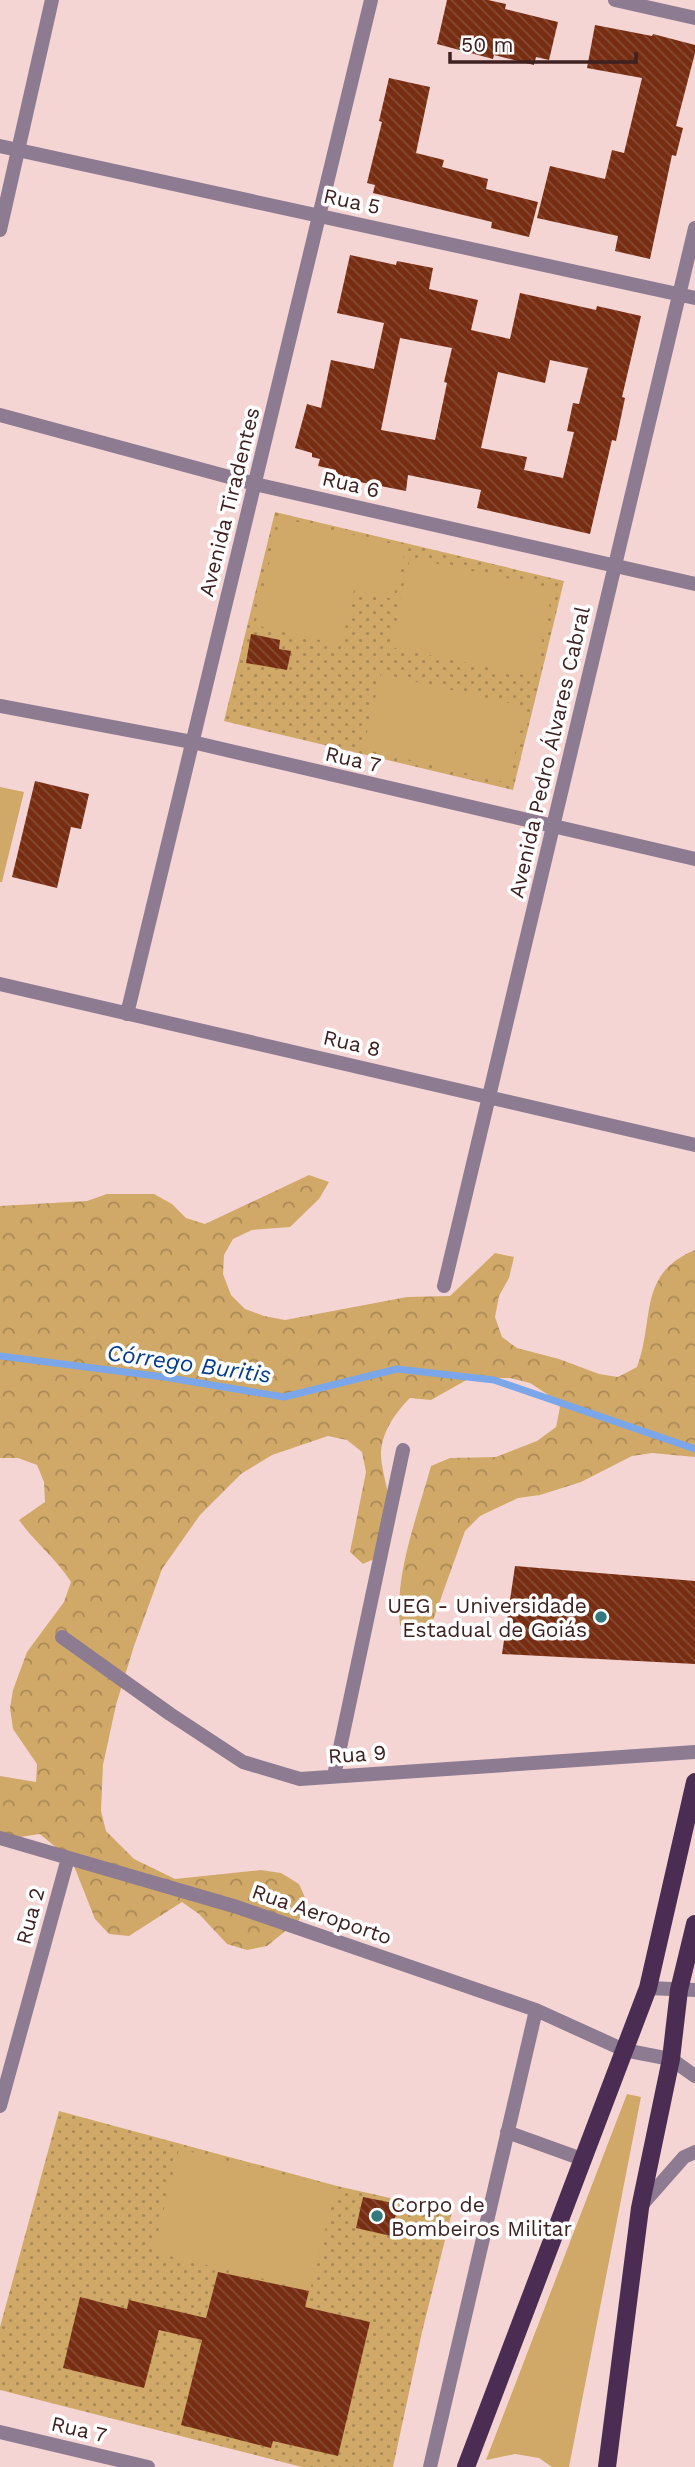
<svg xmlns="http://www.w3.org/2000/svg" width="695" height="2467" viewBox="0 0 695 2467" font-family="'Work Sans',sans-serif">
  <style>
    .grass { fill: url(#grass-dots) }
    .forest { fill: url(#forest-crowns) }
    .green { fill: #d0a968 }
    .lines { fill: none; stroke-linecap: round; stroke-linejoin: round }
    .stream { stroke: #7ba6ea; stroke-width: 7 }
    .building { fill: url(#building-back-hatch); fill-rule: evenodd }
    .minor { stroke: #8d7b92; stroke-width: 14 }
    .primary { stroke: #4b2c53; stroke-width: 18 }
    .poi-dot { fill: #317a7d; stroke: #fff; stroke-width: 2.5 }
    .labels { text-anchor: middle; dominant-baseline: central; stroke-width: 7; stroke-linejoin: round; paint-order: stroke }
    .street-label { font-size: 21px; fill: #3e2121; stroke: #fff }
    .poi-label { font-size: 21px; fill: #3e2121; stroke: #fff; text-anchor: end }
    .water-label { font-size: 23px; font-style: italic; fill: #053d8a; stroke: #fff }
  </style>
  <defs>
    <pattern id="grass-dots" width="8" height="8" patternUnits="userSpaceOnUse" patternTransform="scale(1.75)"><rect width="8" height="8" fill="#d0a968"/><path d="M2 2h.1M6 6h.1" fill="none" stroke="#aa8955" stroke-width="1.8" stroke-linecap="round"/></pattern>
    <pattern id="forest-crowns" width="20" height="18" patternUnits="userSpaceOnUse" patternTransform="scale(1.75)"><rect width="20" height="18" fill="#d0a968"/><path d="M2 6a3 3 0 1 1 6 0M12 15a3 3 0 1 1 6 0" fill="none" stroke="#aa8955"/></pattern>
    <pattern id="building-back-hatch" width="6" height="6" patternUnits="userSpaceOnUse" patternTransform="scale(1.75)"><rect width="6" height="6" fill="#772d12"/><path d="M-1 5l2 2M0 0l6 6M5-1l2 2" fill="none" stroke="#874a34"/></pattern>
  </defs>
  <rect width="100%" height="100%" fill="#f5d5d4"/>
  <path class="grass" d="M 275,512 L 564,581 L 513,790 L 224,721 Z
    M 59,2111 L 337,2186 L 452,2212 L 422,2332 L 393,2467 L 302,2467 L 0,2390 L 0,2327 Z"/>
  <path class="forest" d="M 309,1175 L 329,1182 L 319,1199 L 290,1227 L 252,1230 L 233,1239 L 224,1255 L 223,1274 L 231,1295 L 245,1309 L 264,1316 L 285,1320 L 407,1297 L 450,1296 L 495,1253 L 514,1257 L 509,1278 L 499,1296 L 495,1317 L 502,1337 L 517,1348 L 559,1359 L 599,1374 L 618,1377 L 637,1367 C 655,1319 637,1274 695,1250 L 695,1457 L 652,1453 L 632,1456 L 581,1482 L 540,1495 L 518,1498 L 480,1516 L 465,1531 L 432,1623 L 416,1633 L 400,1625 C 394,1575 418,1514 431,1466 L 450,1458 L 496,1457 L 537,1441 L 556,1427 L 560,1407 L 547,1394 L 530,1383 L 510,1378 L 470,1378 L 431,1400 L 410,1398 C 395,1413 381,1433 381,1455 C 382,1483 405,1530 382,1554 C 378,1558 369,1561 363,1564 L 350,1552 L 366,1472 L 362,1452 L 347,1440 L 328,1436 L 272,1455 L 241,1474 L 200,1515 L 162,1569 L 134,1646 L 116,1705 L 103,1765 L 101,1811 L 106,1831 L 134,1859 L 175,1879 L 261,1870 L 281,1873 L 299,1884 L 307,1902 L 299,1920 L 267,1946 L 247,1950 L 227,1944 L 199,1914 L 182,1902 L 129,1936 L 109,1934 L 95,1919 L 72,1861 L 40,1834 L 0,1840 L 0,1776 L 36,1782 L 37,1764 L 13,1729 L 10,1708 L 13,1690 L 27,1652 L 64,1602 L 71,1582 C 57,1559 35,1543 19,1520 L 45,1502 L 44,1482 L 37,1465 L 18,1458 L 0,1458 L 0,1206 L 87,1201 L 107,1194 L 154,1194 L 172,1204 L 186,1218 L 205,1224 Z"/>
  <path class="green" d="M 280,518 L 406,547 L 393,599 L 354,590 L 341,645 L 255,625 Z
    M 410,558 L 553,588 L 534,677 L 391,647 Z
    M 381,674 L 526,707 L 508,783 L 363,749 Z
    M 0,787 L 24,792 L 2,882 L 0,882 Z
    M 627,2094 L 641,2097 L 569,2467 L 552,2467 L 539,2458 L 515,2454 L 486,2460 Z
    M 179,2149 L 336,2187 L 310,2290 L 153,2252 Z"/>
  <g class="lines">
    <path class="stream" d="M 0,1356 L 164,1377 L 284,1397 L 397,1369 L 494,1380 L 695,1449"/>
  </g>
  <path class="building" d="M 447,0 L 488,0 L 506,4 L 505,9 L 558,22 L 549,60 L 536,57 L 534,65 L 494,55 L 493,59 L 437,44 Z
    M 595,25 L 652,36 L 653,34 L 695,45 L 695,53 L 676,126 L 683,128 L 676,156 L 672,155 L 650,259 L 615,251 L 618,236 L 537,218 L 550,166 L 605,179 L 612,150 L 624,153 L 642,78 L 587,68 Z
    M 389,78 L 430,87 L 416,153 L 444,160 L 442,167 L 488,179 L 486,189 L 538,202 L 529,237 L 491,228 L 492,222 L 373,193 L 375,185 L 367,183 L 382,122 L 379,121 Z
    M 350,255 L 396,265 L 397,261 L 433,268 L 429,289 L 478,300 L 471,330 L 510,339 L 520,293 L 596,310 L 597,306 L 641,316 L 622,397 L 625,398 L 616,441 L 612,440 L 590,534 L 477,508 L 481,490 L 408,475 L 406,491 L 334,477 L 336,470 L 318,466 L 320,459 L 312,457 L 312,453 L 295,448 L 307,404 L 321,408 L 331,360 L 374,369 L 384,323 L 337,313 ZM 400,338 L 452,348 L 444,382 L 447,383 L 435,440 L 381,430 ZM 550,360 L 588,368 L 579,404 L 573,403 L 567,431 L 574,432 L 563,478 L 524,470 L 527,457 L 481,448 L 498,372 L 545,383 Z
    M 251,634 L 280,640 L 279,649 L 291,651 L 287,670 L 246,663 Z
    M 35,781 L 89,794 L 81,829 L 71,827 L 57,888 L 12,877 Z
    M 515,1566 L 695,1581 L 695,1664 L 502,1654 Z
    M 363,2197 L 398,2204 L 391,2236 L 356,2228 Z
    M 218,2272 L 309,2291 L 305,2307 L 370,2322 L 338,2456 L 273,2441 L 271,2448 L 181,2425 L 202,2340 L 159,2330 L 144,2388 L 63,2368 L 80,2297 L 127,2309 L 129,2300 L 206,2318 Z"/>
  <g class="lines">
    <path class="minor" d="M 615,0 L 695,18
      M 0,146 L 695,298
      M 0,230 L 52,0
      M 0,415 L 255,484 L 695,584
      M 0,706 L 192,742 L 695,859
      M 0,984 L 695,1145
      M 127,1014 L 371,0
      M 444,1286 L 695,228
      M 62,1637 L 170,1714 L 243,1762 L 300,1779 L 695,1752
      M 334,1776 L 403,1450
      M 0,1838 L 237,1907 L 536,2010 L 624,2050 L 671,2059 L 695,2076
      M 648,1988 L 695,1990
      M 0,2106 L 68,1858
      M 507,2132 L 582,2159
      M 640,2207 L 684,2157 L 695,2152
      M 0,2432 L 148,2467
      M 430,2467 L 536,2010"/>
    <path class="primary" d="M 466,2467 L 648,1988 L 695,1782
      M 607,2467 L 640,2208 L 671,2059 L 679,1990 L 695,1924"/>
  </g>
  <g class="poi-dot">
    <circle cx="601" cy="1617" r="7"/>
    <circle cx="377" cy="2216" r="7"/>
  </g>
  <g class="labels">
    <g class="street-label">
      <text transform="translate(352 201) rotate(12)">Rua 5</text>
      <text transform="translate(351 484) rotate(13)">Rua 6</text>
      <text transform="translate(229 502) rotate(-76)">Avenida Tiradentes</text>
      <text transform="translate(549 752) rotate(-77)">Avenida Pedro Álvares Cabral</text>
      <text transform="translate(353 759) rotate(13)">Rua 7</text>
      <text transform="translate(352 1043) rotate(13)">Rua 8</text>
      <text transform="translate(357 1754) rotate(-4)">Rua 9</text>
      <text transform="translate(322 1914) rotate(19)">Rua Aeroporto</text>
      <text transform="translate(30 1916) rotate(-75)">Rua 2</text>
      <text transform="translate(79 2429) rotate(13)">Rua 7</text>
    </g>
    <g class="poi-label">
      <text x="587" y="1605">UEG - Universidade<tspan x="587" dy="24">Estadual de Goiás</tspan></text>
      <text x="391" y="2204" text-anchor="start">Corpo de<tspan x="391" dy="24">Bombeiros Militar</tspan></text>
    </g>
    <g class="water-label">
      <text transform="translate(189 1364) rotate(8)">Córrego Buritis</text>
    </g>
  </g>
  <path d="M450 52v10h186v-10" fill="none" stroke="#3e2121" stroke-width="3.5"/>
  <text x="461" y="52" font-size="21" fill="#3e2121" stroke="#ffffff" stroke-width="5" paint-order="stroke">50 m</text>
</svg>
